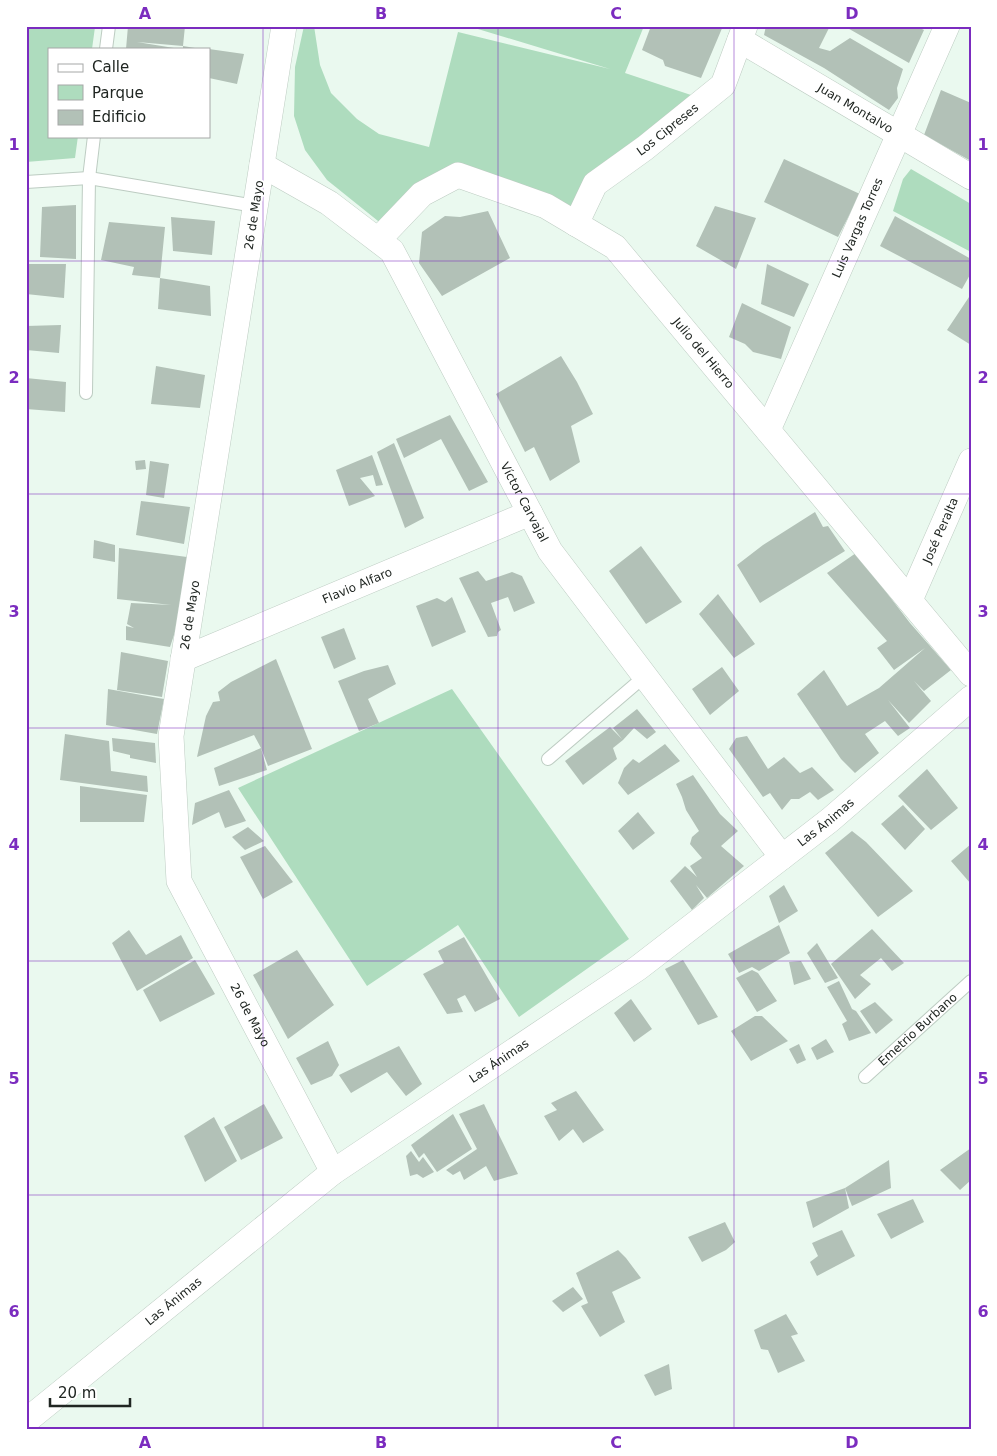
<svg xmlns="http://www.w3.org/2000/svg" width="997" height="1456" viewBox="0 0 997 1456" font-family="'DejaVu Sans',sans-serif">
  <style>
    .green { fill: #aedcbe }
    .building { fill: #b2c1b7 }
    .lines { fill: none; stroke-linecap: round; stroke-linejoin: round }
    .service-casing { stroke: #bdccc2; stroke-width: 14 }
    .minor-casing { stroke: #bdccc2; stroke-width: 26 }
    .service { stroke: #fff; stroke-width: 12 }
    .minor { stroke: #fff; stroke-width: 25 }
    .grid { fill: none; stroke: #7b2cbf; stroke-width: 1; stroke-opacity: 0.55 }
    .labels { text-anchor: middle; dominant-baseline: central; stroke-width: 4; stroke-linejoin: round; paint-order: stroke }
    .street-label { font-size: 12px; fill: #202622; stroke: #fff }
    .neatline { fill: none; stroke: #7b2cbf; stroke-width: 2 }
    .grid-label { font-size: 16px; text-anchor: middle; font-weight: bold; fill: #7b2cbf }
  </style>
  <rect width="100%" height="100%" fill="#eaf9ef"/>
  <path class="green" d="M 26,26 L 95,27 L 92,49 L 49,49 L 49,136 L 78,136 L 75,158 L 26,162 Z
    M 304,26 L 314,26 L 320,65 L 331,93 L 357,119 L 379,134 L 429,147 L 458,32 L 610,69 L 468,26 L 644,26 L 625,73 L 697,97 L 574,213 L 452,165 L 383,225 L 327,180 L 305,150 L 294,116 L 295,67 Z
    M 911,169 L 971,204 L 971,252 L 893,211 L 903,179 Z
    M 452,689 L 629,939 L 519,1017 L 458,925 L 367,986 L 238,788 Z"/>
  <path class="building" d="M 128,26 L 185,26 L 183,46 L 195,48 L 195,49 L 183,49 L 183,46 L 137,42 L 174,48 L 174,49 L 126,49 Z
    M 651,26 L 723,26 L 701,78 L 665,66 L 663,60 L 642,50 Z
    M 766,26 L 830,26 L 819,48 L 830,51 L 850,38 L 903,69 L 897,88 L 898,98 L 889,110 L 824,68 L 764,35 Z
    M 844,26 L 922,26 L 922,29 L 924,30 L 909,63 Z
    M 209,49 L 244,54 L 237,84 L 209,78 Z
    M 941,90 L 971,103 L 971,161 L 924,135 Z
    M 784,159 L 860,194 L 838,237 L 764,202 Z
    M 76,205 L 76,259 L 40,257 L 42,207 Z
    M 715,206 L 756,218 L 736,269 L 696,246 Z
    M 488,211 L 510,258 L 442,296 L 419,263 L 422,232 L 445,216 L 460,217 Z
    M 895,216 L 971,259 L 971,273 L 962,289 L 880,246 Z
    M 171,217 L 215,221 L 212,255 L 173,251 Z
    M 109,222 L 165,227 L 160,278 L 132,275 L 134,267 L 101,260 Z
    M 26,264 L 66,264 L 64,298 L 26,294 Z
    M 767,264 L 809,284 L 794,317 L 761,304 Z
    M 160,278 L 210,286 L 211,316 L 158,309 Z
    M 971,294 L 971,345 L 947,330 Z
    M 742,303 L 791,327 L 781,359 L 753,352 L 745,344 L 729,337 Z
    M 61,325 L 59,353 L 26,350 L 26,326 Z
    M 561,356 L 577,382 L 593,414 L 571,426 L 580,462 L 550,481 L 534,447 L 525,452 L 496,394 Z
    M 156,366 L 205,375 L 200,408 L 151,404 Z
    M 26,378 L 66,382 L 65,412 L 26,409 Z
    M 450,415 L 488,482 L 469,491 L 441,439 L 404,458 L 396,439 Z
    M 394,443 L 424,518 L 405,528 L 377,452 Z
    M 372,455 L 383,485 L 376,486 L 373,475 L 360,478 L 375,496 L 349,506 L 336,470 Z
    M 145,460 L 146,469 L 136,470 L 135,461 Z
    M 150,461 L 169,464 L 164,498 L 146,495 Z
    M 141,501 L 190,507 L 184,544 L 136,535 Z
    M 815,512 L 823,527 L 828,526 L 845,551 L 760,603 L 737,565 L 763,545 Z
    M 94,540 L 115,545 L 115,562 L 93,558 Z
    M 641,546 L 682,602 L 646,624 L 609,571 Z
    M 119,548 L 187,557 L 175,632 L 170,647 L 126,640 L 126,626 L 134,628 L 127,624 L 131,603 L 171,605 L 117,599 Z
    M 856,553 L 910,623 L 951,670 L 924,691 L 914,681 L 931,701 L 909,723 L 888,700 L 910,728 L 898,736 L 885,721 L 865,734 L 879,753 L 855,773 L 841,759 L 797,694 L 824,670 L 847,706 L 879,688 L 925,648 L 894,670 L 877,648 L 887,641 L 827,573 Z
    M 478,571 L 486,581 L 512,572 L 522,576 L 535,603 L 514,612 L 508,597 L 491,603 L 501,630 L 498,632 L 497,636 L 488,637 L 459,578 Z
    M 718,594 L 755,644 L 734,658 L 699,614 Z
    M 452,597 L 466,632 L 432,647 L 416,606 L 437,598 L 445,602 Z
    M 344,628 L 356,659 L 334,669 L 321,637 Z
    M 121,652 L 168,661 L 162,697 L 117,690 Z
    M 276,659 L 312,749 L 268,766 L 261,748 L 267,770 L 219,786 L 214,768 L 261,748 L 254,735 L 197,757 L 206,716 L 213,702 L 220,701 L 218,692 L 231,682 Z
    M 388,665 L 396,684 L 368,699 L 379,723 L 359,731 L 338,681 L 364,671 Z
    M 722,667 L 739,691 L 710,715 L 692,689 Z
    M 108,689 L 164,699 L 157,734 L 106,725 Z
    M 637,709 L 656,732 L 647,739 L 634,728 L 623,740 L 613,748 L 617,759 L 583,785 L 565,761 L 610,727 L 622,739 L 613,728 Z
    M 65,734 L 109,741 L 111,771 L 147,776 L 148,792 L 60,780 Z
    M 747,736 L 768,769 L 784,757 L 800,773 L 812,767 L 834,790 L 818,800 L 810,792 L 799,799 L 791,799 L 782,810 L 770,793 L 763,797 L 729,749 L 736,738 Z
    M 112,738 L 155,743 L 156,763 L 130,758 L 130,755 L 113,751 Z
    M 665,744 L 680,761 L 628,795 L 618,783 L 624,768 L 633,759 L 639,763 Z
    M 927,769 L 958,808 L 931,830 L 898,796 Z
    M 693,775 L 720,814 L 738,831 L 721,846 L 744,866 L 707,898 L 696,885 L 704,898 L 692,910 L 670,881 L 685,866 L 697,877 L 690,866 L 702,858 L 690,844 L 692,837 L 699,831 L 686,810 L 682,797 L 676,784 Z
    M 80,786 L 147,795 L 144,822 L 80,822 Z
    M 229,790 L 246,821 L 225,828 L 219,812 L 192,825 L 195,803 Z
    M 903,805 L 925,829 L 905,850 L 881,824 Z
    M 638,812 L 655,833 L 633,850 L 618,831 Z
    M 248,827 L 264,841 L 245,850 L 232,837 Z
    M 852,831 L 866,842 L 913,891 L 878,917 L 825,853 Z
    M 971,844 L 971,884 L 951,861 Z
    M 265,846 L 293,882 L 263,899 L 240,857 Z
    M 784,885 L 798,911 L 779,923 L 769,896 Z
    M 779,925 L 790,953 L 759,971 L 752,967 L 739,973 L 728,954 Z
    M 872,929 L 904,963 L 892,971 L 881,958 L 860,975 L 871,984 L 855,999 L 831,964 Z
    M 129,930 L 146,955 L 181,935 L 193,958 L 137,991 L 112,943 Z
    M 464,937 L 500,999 L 475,1012 L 465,995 L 457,999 L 463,1012 L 447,1014 L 423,974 L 444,963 L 438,951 Z
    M 817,943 L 838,978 L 825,983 L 807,953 Z
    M 297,950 L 334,1005 L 288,1039 L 253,975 Z
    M 195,960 L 215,994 L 160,1022 L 143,990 Z
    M 683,960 L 718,1017 L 698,1025 L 665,969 Z
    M 801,961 L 811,979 L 794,985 L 789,962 Z
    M 752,970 L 758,973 L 777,1001 L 757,1012 L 736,978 Z
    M 839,981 L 852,1009 L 856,1011 L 871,1033 L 849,1041 L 842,1024 L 847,1021 L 827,987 Z
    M 631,999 L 652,1029 L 634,1042 L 614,1013 Z
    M 875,1002 L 893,1020 L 876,1034 L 860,1011 Z
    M 755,1016 L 762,1016 L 788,1041 L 751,1061 L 731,1031 Z
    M 826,1039 L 834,1052 L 817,1060 L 811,1048 Z
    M 328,1041 L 339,1065 L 332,1076 L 311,1085 L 296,1058 Z
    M 799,1044 L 806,1060 L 797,1064 L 789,1049 Z
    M 399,1046 L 422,1084 L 406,1096 L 387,1072 L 351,1093 L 339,1075 Z
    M 576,1091 L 604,1130 L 583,1143 L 573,1129 L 559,1141 L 544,1116 L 557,1110 L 551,1103 Z
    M 264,1104 L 283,1138 L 241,1160 L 224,1127 Z
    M 484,1104 L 518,1174 L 494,1181 L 486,1166 L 464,1180 L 460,1171 L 453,1175 L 446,1170 L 477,1149 L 459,1114 Z
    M 453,1114 L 472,1149 L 437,1172 L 424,1153 L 419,1158 L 411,1145 Z
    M 214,1117 L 237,1161 L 205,1182 L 184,1136 Z
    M 971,1148 L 971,1180 L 960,1190 L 940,1170 Z
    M 411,1151 L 419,1162 L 423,1157 L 434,1172 L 423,1178 L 417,1174 L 410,1176 L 406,1156 Z
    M 889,1160 L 891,1188 L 852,1206 L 845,1188 L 849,1208 L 813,1228 L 806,1202 L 845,1188 Z
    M 913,1199 L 924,1222 L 891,1239 L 877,1214 Z
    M 725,1222 L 735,1242 L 726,1250 L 702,1262 L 688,1237 Z
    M 842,1230 L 855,1256 L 817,1276 L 810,1262 L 818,1256 L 812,1243 Z
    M 618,1250 L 626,1258 L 641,1278 L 612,1292 L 625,1322 L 600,1337 L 581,1306 L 588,1303 L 576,1273 Z
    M 573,1287 L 583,1299 L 563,1312 L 552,1301 Z
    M 786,1314 L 798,1334 L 791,1336 L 805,1361 L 778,1373 L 768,1350 L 761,1349 L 754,1330 Z
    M 669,1364 L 672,1389 L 655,1396 L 644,1375 Z"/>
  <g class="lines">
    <g class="service-casing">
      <g id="service">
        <path d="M 106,49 L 109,26"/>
        <path d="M 26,182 L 89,178 L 255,206"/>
        <path d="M 86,393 L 89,178 L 94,136"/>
        <path d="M 548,759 L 645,676"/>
        <path id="s1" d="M 865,1077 L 971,981"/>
      </g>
    </g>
    <g class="minor-casing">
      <g id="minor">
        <path id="s2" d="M 284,26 L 171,736 L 179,881 L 333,1172"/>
        <path id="s3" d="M 740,40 L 971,177"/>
        <path id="s4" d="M 262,165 L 329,203 L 392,251 L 550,551 L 782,857"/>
        <path id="s5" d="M 576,224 L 595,184 L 645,148 L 723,85 L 745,26"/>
        <path id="s6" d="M 378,240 L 422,194 L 458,175 L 546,206 L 615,247 L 971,674"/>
        <path id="s7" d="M 768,430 L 947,26"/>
        <path id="s8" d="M 910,600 L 971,461"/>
        <path id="s9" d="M 183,659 L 530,513"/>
        <path id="s10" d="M 26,1421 L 333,1172 L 638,968 L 830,820 L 971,698"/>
      </g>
    </g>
    <use href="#service" class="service"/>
    <use href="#minor" class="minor"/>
  </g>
  <path class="grid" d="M 263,26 L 263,1430M 498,26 L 498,1430M 734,26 L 734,1430M 26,261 L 971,261M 26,494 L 971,494M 26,728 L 971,728M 26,961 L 971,961M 26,1195 L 971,1195"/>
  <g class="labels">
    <g class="street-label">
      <text stroke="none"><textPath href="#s3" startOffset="134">Juan Montalvo</textPath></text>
      <text stroke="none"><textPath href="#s5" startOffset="135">Los Cipreses</textPath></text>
      <text transform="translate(254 215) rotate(-81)">26 de Mayo</text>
      <text stroke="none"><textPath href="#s7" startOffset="221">Luis Vargas Torres</textPath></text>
      <text stroke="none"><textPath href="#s6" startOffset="416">Julio del Hierro</textPath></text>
      <text stroke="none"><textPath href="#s4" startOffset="440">Víctor Carvajal</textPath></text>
      <text stroke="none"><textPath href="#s8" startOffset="76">José Peralta</textPath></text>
      <text stroke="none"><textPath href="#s9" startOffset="189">Flavio Alfaro</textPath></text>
      <text transform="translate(190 615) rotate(-81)">26 de Mayo</text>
      <text stroke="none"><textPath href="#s10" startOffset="1000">Las Ánimas</textPath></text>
      <text stroke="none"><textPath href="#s2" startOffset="1016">26 de Mayo</textPath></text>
      <text stroke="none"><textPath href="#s1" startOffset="71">Emetrio Burbano</textPath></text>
      <text stroke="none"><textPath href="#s10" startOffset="595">Las Ánimas</textPath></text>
      <text stroke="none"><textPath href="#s10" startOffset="190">Las Ánimas</textPath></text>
    </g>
  </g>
  <rect width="997" height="1456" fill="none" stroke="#ffffff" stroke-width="55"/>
  <rect x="48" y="48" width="162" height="90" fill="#ffffff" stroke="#a6a8a7"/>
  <rect x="58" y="64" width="25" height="8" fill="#ffffff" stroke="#a6a8a7"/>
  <text x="92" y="72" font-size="15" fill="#202622">Calle</text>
  <rect x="58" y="85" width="25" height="15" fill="#aedcbe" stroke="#a6a8a7"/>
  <text x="92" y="98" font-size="15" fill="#202622">Parque</text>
  <rect x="58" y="110" width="25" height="15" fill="#b2c1b7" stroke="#a6a8a7"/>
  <text x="92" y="122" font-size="15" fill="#202622">Edificio</text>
  <path d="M50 1398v8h80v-8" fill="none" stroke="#202622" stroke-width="2.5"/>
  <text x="58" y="1398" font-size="15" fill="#202622" stroke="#ffffff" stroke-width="4" paint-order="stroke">20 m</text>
  <rect x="28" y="28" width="942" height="1400" class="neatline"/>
  <g class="grid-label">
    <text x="145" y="19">A</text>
    <text x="381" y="19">B</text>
    <text x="616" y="19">C</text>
    <text x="852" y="19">D</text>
    <text x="14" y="150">1</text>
    <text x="983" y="150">1</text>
    <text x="14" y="383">2</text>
    <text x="983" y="383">2</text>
    <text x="14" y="617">3</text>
    <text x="983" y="617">3</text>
    <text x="14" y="850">4</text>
    <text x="983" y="850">4</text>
    <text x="14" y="1084">5</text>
    <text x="983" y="1084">5</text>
    <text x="14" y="1317">6</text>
    <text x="983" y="1317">6</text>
    <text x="145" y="1448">A</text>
    <text x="381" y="1448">B</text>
    <text x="616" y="1448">C</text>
    <text x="852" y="1448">D</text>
  </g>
</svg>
